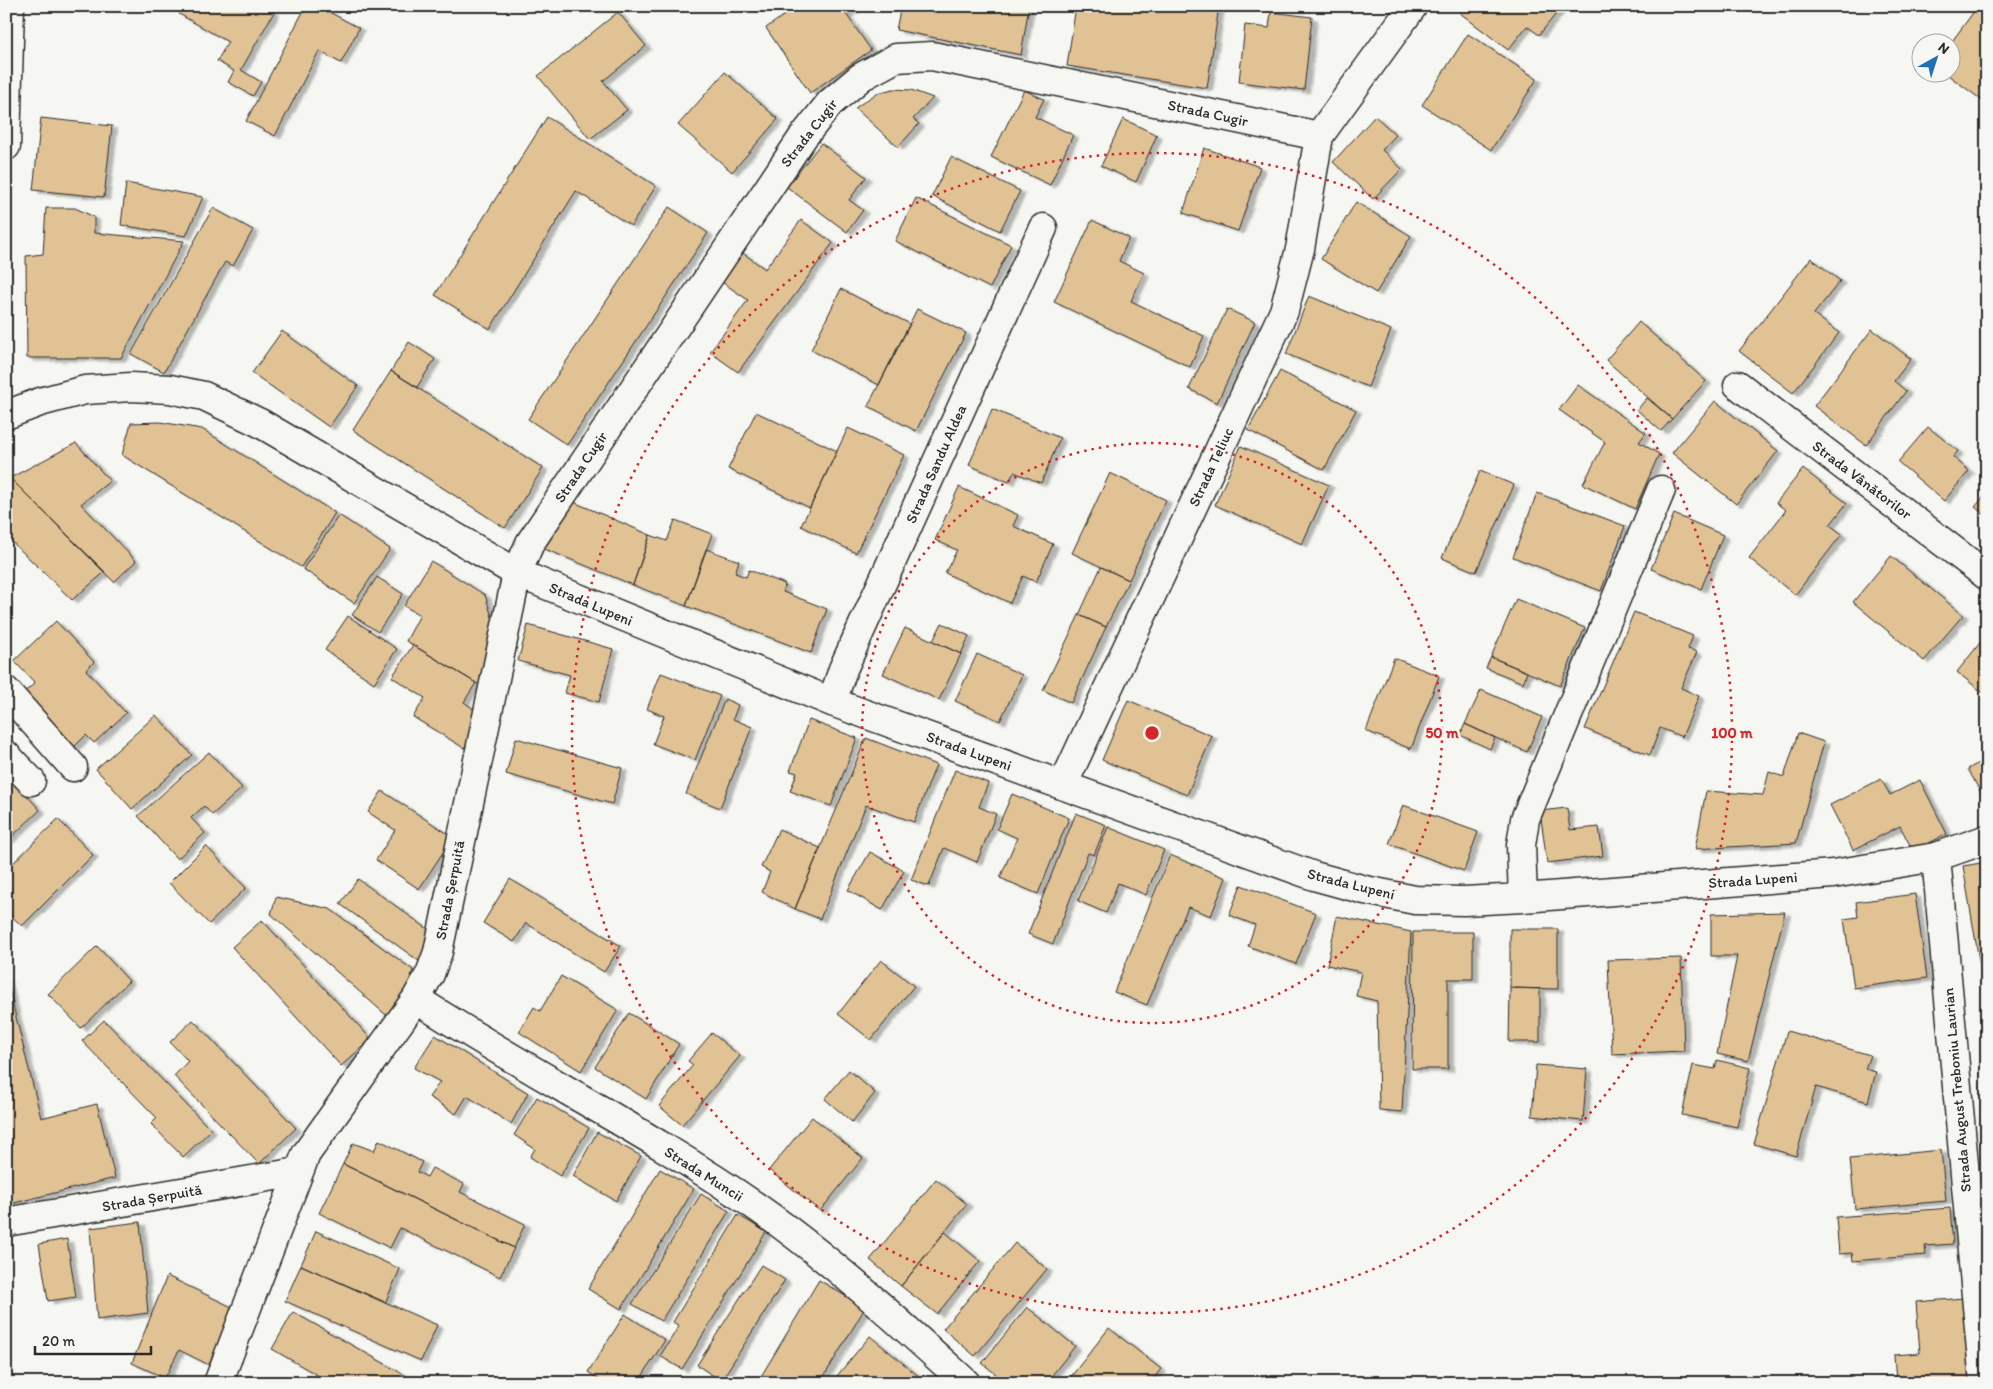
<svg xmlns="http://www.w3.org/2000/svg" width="1993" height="1389" viewBox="0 0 1993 1389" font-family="Itim,sans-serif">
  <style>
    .building { fill: #e0c294; stroke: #2b2b2b; filter: url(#shadow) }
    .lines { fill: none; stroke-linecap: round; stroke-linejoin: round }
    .minor-casing { stroke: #2b2b2b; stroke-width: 31 }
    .minor { stroke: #f6f6f2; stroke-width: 28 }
    .ring { fill: none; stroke: #d62828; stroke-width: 2.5; stroke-dasharray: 2.5 5 }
    .labels { text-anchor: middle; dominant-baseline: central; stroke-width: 5; stroke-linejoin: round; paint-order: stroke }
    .street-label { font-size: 15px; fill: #2b2b2b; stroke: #f6f6f2 }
    .centre { fill: #d62828; stroke: #f6f6f2; stroke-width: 2.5 }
    .ring-label { font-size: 15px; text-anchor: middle; font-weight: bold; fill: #d62828; stroke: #f6f6f2; stroke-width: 5; stroke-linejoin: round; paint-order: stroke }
  </style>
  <defs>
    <filter id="shadow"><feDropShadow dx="5.5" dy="3" stdDeviation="1" flood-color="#0004"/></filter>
  </defs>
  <rect width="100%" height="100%" fill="#f6f6f2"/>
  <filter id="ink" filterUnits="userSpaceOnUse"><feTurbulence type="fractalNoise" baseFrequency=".02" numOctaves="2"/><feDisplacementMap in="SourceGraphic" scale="10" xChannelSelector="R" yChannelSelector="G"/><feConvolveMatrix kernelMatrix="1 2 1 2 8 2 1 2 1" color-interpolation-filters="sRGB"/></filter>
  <g filter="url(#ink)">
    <path class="building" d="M 184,6 L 264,6 L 274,12 L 241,70 L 261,82 L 253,96 L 228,82 L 234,71 L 217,61 L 228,42 L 179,14 Z
      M 306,6 L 318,6 L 359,28 L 341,63 L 319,51 L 275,136 L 246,121 Z
      M 797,6 L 858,6 L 846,14 L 871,50 L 810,93 L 766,28 Z
      M 901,6 L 1029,6 L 1021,55 L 896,30 Z
      M 1076,6 L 1219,6 L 1207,88 L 1067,66 Z
      M 1465,6 L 1556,6 L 1560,9 L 1539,35 L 1527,26 L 1508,50 L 1460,13 Z
      M 1978,6 L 1987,6 L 1987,104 L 1944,72 L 1950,72 L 1950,44 Z
      M 618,12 L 646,46 L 603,81 L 627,110 L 590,139 L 538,76 Z
      M 1271,12 L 1312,17 L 1304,90 L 1239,82 L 1245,25 L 1269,28 Z
      M 1468,34 L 1537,79 L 1491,150 L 1422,105 Z
      M 725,72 L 778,119 L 732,172 L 678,125 Z
      M 893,89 L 911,90 L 933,98 L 913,119 L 919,124 L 898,147 L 855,108 L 877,93 Z
      M 1024,90 L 1044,99 L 1035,117 L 1073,135 L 1050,185 L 991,157 Z
      M 1375,116 L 1396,135 L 1382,150 L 1402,169 L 1373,199 L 1333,162 Z
      M 547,117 L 656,186 L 631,226 L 576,191 L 490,329 L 435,295 Z
      M 41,118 L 112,126 L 104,197 L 33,190 Z
      M 1123,119 L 1157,135 L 1136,182 L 1101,166 Z
      M 821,143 L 866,177 L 849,200 L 863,210 L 847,232 L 787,187 Z
      M 1204,148 L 1260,167 L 1238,231 L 1183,213 Z
      M 951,157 L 1020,191 L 1000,231 L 932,196 Z
      M 126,183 L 203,197 L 186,236 L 121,225 Z
      M 916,198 L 1011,245 L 990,288 L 895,241 Z
      M 1356,202 L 1411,236 L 1376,293 L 1321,259 Z
      M 669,207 L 708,233 L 567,445 L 528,419 Z
      M 46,208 L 75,208 L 94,217 L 94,233 L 184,241 L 121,358 L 27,358 L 26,256 L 43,254 Z
      M 213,208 L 253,230 L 233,266 L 225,262 L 164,372 L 131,354 Z
      M 801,220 L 833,243 L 738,372 L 710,352 L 748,300 L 719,280 L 740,251 L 765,269 Z
      M 1092,220 L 1129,238 L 1119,261 L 1144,273 L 1131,301 L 1204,336 L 1190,367 L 1054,302 Z
      M 1811,258 L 1840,281 L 1814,314 L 1839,333 L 1793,393 L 1739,351 Z
      M 841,289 L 910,324 L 879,385 L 811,350 Z
      M 1309,296 L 1391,330 L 1368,387 L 1286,354 Z
      M 917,309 L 966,333 L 916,431 L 868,406 Z
      M 1227,309 L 1255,322 L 1217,403 L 1189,389 Z
      M 1639,322 L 1706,381 L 1672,419 L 1606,360 Z
      M 1872,329 L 1911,359 L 1894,381 L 1906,391 L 1866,445 L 1814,406 Z
      M 282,331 L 358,386 L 329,427 L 252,373 Z
      M 409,342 L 435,359 L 417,387 L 391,371 Z
      M 391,371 L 543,468 L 505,528 L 353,430 Z
      M 1280,371 L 1356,410 L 1324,470 L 1248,430 Z
      M 1578,385 L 1646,433 L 1639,442 L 1659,454 L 1635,509 L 1583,484 L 1605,442 L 1559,410 Z
      M 1647,398 L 1672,419 L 1661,431 L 1637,410 Z
      M 1715,401 L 1778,451 L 1736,504 L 1672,453 Z
      M 992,409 L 1060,438 L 1041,483 L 1014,472 L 1009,482 L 969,465 Z
      M 756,412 L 837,451 L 810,508 L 728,469 Z
      M 160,422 L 202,429 L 335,513 L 301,567 L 122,455 L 131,423 Z
      M 1928,427 L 1958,451 L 1953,457 L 1969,471 L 1944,501 L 1898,462 Z
      M 848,428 L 904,455 L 856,553 L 801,526 Z
      M 76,443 L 110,481 L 81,504 L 136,561 L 114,582 L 10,478 Z
      M 1241,446 L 1329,485 L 1302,544 L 1215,505 Z
      M 1803,469 L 1847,503 L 1830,525 L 1842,534 L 1795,595 L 1749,558 L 1786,510 L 1776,503 Z
      M 1480,471 L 1514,485 L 1476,572 L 1442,558 Z
      M 1110,473 L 1166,500 L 1129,580 L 1072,553 Z
      M 10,478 L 105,572 L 72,600 L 6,536 L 6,480 Z
      M 959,487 L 1018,515 L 1013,526 L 1053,544 L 1036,582 L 1023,576 L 1010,603 L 945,573 L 957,550 L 935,540 Z
      M 1537,493 L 1625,526 L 1601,591 L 1513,557 Z
      M 1987,493 L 1987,517 L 1975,507 Z
      M 569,500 L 650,535 L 633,585 L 540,547 Z
      M 1674,514 L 1723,535 L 1701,589 L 1651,569 Z
      M 339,515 L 390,549 L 354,603 L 303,569 Z
      M 675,520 L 712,534 L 686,606 L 633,585 L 650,535 L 667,541 Z
      M 706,549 L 739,561 L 735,573 L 746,577 L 749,570 L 785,584 L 783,592 L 827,609 L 811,653 L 686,606 Z
      M 1891,556 L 1963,615 L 1924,661 L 1853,602 Z
      M 431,561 L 485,595 L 494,623 L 481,686 L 406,641 L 420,615 L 404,606 Z
      M 1101,567 L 1129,580 L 1106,627 L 1079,615 Z
      M 377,577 L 403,594 L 378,632 L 352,615 Z
      M 1516,599 L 1585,628 L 1560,686 L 1491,657 Z
      M 1634,612 L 1693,636 L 1688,649 L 1697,652 L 1681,688 L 1699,696 L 1682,737 L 1660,728 L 1650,755 L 1585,729 Z
      M 1079,615 L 1106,627 L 1071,703 L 1043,690 Z
      M 348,616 L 397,649 L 374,683 L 325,650 Z
      M 56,621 L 94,662 L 86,670 L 126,713 L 94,743 L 86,735 L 73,748 L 22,694 L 35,683 L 14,661 Z
      M 942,623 L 969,636 L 961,654 L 933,641 Z
      M 528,625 L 613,649 L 599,702 L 565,693 L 570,675 L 518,661 Z
      M 905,628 L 961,654 L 939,700 L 883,674 Z
      M 1987,634 L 1987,696 L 1957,672 Z
      M 413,645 L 476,683 L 464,702 L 484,717 L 464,748 L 413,717 L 425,698 L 392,677 Z
      M 977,654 L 1022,675 L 1000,721 L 955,701 Z
      M 1491,657 L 1527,672 L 1523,683 L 1486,668 Z
      M 1394,658 L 1439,676 L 1411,749 L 1366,731 Z
      M 661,673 L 720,696 L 695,760 L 653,744 L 664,716 L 647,709 Z
      M 1481,690 L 1542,717 L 1527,752 L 1465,724 Z
      M 725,699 L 738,705 L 733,719 L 752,727 L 720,808 L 686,794 Z
      M 1128,700 L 1212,736 L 1187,795 L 1102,760 Z
      M 156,715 L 192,755 L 132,809 L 96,769 Z
      M 809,720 L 857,738 L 831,806 L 790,791 L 797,773 L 790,771 Z
      M 1465,724 L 1495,738 L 1490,749 L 1460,735 Z
      M 1798,733 L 1824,742 L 1796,843 L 1695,849 L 1706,791 L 1763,795 L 1769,772 L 1784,777 Z
      M 516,738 L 622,768 L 612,804 L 506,774 Z
      M 866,738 L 936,765 L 914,822 L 866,805 L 820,919 L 795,909 Z
      M 209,752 L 242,788 L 212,815 L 204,806 L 191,818 L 205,833 L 177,859 L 138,816 Z
      M 1987,758 L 1987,804 L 1968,769 Z
      M 955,770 L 988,783 L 979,807 L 996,814 L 977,862 L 944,848 L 929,886 L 911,880 Z
      M 6,772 L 40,810 L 6,842 Z
      M 1881,779 L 1890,795 L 1920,780 L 1947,834 L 1913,851 L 1900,826 L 1853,850 L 1830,805 Z
      M 382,791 L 453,837 L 419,889 L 376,860 L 395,830 L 368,812 Z
      M 1012,794 L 1069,818 L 1038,894 L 1000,878 L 1017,838 L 997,829 Z
      M 1403,805 L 1478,832 L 1464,871 L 1389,844 Z
      M 1567,808 L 1570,830 L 1599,827 L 1603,856 L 1547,863 L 1540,811 Z
      M 1076,813 L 1106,825 L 1094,855 L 1088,853 L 1053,944 L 1028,934 Z
      M 58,819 L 93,855 L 22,926 L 6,911 L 6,870 Z
      M 1108,827 L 1164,850 L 1146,895 L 1118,883 L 1106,913 L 1078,901 Z
      M 779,829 L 820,848 L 795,909 L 762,892 L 770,872 L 761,867 Z
      M 206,846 L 246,888 L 209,924 L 169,883 Z
      M 870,852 L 904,871 L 882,910 L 848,890 Z
      M 1170,855 L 1226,878 L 1211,916 L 1188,907 L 1147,1005 L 1114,992 Z
      M 1987,862 L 1987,1008 L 1963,866 Z
      M 358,879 L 432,932 L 423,964 L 340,904 Z
      M 510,879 L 621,946 L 604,972 L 526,923 L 514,942 L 483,923 Z
      M 1241,885 L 1316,913 L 1296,964 L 1248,946 L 1255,925 L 1229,915 Z
      M 1915,894 L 1927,978 L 1854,988 L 1844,919 L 1858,917 L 1856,902 Z
      M 276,897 L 330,909 L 413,970 L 405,995 L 386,1015 L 271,914 Z
      M 1785,912 L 1748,1061 L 1717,1054 L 1737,956 L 1711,956 L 1711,914 Z
      M 1337,916 L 1411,932 L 1402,1112 L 1379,1110 L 1377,1001 L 1356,996 L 1361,972 L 1327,965 Z
      M 262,920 L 371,1039 L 341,1066 L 232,947 Z
      M 1510,929 L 1558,929 L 1558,989 L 1510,988 Z
      M 1413,932 L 1473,932 L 1473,979 L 1448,979 L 1448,1069 L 1412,1069 Z
      M 97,946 L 129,981 L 81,1028 L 48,994 Z
      M 1681,958 L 1684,1051 L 1612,1054 L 1608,960 Z
      M 881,960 L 914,986 L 871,1040 L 838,1014 Z
      M 561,976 L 618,1010 L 581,1071 L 519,1032 L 534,1007 L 540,1011 Z
      M 6,977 L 41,1118 L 97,1104 L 115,1178 L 6,1205 Z
      M 1510,988 L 1540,989 L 1540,1042 L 1509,1042 Z
      M 629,1013 L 679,1044 L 646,1099 L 595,1067 Z
      M 104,1020 L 211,1130 L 183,1157 L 151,1124 L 157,1118 L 82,1041 Z
      M 193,1020 L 296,1128 L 259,1164 L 174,1076 L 188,1061 L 170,1042 Z
      M 1787,1031 L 1870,1055 L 1865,1069 L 1876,1072 L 1868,1102 L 1816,1087 L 1796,1156 L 1754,1144 Z
      M 712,1033 L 740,1056 L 682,1125 L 659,1106 L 693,1065 L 688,1061 Z
      M 435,1035 L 528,1093 L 511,1124 L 467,1096 L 456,1114 L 429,1097 L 440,1082 L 414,1068 Z
      M 1717,1060 L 1750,1068 L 1737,1127 L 1682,1115 L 1693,1065 L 1715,1069 Z
      M 1536,1065 L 1587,1069 L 1583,1121 L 1532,1116 Z
      M 849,1070 L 875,1093 L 852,1122 L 825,1099 Z
      M 537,1097 L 589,1128 L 560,1176 L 530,1157 L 535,1149 L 514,1135 Z
      M 812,1117 L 863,1158 L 820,1211 L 769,1170 Z
      M 597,1132 L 641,1156 L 616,1201 L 573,1176 Z
      M 379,1140 L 422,1162 L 417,1172 L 427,1177 L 432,1168 L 464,1184 L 460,1192 L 525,1224 L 514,1248 L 343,1164 L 353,1143 L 374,1151 Z
      M 1941,1150 L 1946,1201 L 1855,1209 L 1850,1159 Z
      M 343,1164 L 514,1248 L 500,1277 L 400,1228 L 390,1248 L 319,1213 Z
      M 660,1169 L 694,1189 L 621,1309 L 588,1289 Z
      M 936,1179 L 967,1204 L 901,1286 L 870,1260 Z
      M 701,1194 L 729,1211 L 661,1321 L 632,1304 Z
      M 1950,1208 L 1953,1244 L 1925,1246 L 1926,1255 L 1853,1261 L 1852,1253 L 1839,1254 L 1836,1217 Z
      M 738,1215 L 766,1232 L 682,1369 L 660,1356 L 679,1326 L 673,1322 Z
      M 140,1222 L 148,1313 L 97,1320 L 90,1228 Z
      M 316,1231 L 400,1269 L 385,1303 L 301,1265 Z
      M 945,1232 L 980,1261 L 937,1314 L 901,1286 Z
      M 67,1239 L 76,1297 L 48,1301 L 39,1244 Z
      M 1015,1243 L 1047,1269 L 975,1356 L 943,1329 Z
      M 301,1265 L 437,1325 L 421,1361 L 285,1301 Z
      M 761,1265 L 785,1280 L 721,1381 L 697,1365 Z
      M 167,1276 L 236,1309 L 209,1365 L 179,1350 L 165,1378 L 132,1363 Z
      M 819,1280 L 865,1308 L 820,1383 L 757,1383 Z
      M 1964,1298 L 1970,1383 L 1896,1383 L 1894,1355 L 1920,1353 L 1916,1302 Z
      M 1027,1307 L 1075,1346 L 1046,1383 L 1007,1383 L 982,1363 Z
      M 293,1312 L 419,1383 L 331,1383 L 272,1349 Z
      M 625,1314 L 665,1340 L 638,1383 L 604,1383 L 588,1372 Z
      M 1109,1328 L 1161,1369 L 1150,1383 L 1066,1383 Z
      M 870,1336 L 927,1383 L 831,1383 Z"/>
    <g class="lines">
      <g class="minor-casing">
        <path id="minor" d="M 6,146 L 10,6
          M 1738,385 L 1987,576
          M 6,415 L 40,402 L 85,390 L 131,387 L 170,389 L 204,396 L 260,423 L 517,573 L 832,702 L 1314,876 L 1365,890 L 1415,900 L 1464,901 L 1523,898 L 1833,874 L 1936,857 L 1987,839
          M 6,691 L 73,767
          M 832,702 L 843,669 L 1043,228
          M 6,755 L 31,781
          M 1063,785 L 1284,311 L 1300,249 L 1319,136
          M 1936,857 L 1984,1383
          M 1523,898 L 1521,845 L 1525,819 L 1661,490
          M 416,999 C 528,1072 648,1132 758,1208 C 832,1260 899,1322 966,1383
          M 6,1222 L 298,1172
          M 218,1383 L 306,1154 L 416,999 L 430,974 L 438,952 L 517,573 L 530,543 L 803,137 L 830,103 L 861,77 L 896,58 L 932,56 L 1319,136 L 1413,6"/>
      </g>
      <use href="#minor" class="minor"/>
    </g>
  </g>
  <g class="ring">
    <circle cx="1152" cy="733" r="290"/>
    <circle cx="1152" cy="733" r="580"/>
  </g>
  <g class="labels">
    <g class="street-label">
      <text transform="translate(1208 113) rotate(12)">Strada Cugir</text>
      <text transform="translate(809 133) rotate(-52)">Strada Cugir</text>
      <text transform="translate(936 464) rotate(-66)">Strada Sandu Aldea</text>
      <text transform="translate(581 467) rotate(-56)">Strada Cugir</text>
      <text transform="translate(1211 467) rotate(-65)">Strada Teliuc</text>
      <text transform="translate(1862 480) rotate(37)">Strada Vânătorilor</text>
      <text transform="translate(591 604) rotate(23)">Strada Lupeni</text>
      <text transform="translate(969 751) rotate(20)">Strada Lupeni</text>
      <text transform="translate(1753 880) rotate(-4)">Strada Lupeni</text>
      <text transform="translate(1351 884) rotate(14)">Strada Lupeni</text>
      <text transform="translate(450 890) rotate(-79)">Strada Șerpuită</text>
      <text transform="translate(1957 1090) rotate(-95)">Strada August Treboniu Laurian</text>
      <text transform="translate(704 1174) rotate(32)">Strada Muncii</text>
      <text transform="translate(152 1198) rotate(-10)">Strada Șerpuită</text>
    </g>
  </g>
  <circle cx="1152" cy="733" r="8" class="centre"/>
  <g class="ring-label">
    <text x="1442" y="738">50 m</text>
    <text x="1732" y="738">100 m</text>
  </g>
  <rect width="1993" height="1389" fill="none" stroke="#f6f6f2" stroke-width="25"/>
  <rect x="12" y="12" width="1968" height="1364" fill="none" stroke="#2b2b2b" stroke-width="2" filter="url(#ink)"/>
  <g transform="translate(1936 58) rotate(39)"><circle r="24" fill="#f6f6f2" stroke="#a5a5a2"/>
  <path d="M0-4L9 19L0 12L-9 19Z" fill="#1f6fb2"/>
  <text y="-8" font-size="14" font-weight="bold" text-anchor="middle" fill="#2b2b2b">N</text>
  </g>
  <path d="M35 1346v8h116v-8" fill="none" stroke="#2b2b2b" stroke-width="2.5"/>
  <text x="42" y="1346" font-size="15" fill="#2b2b2b" stroke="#f6f6f2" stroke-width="4" paint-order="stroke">20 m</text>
</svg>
